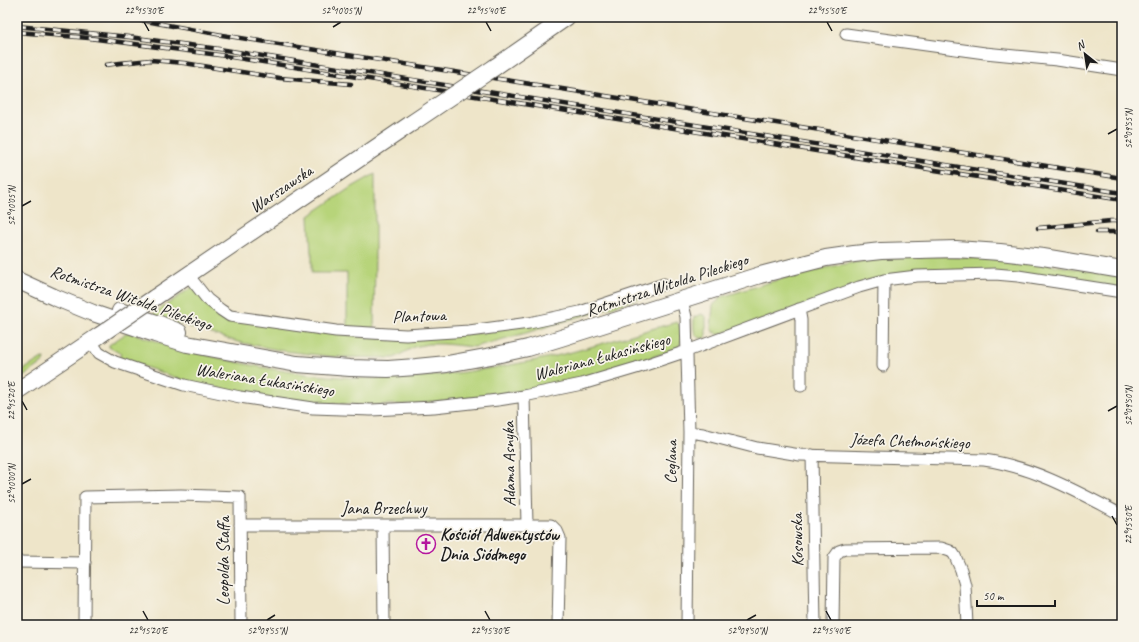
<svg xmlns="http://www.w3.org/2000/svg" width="1139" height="642" viewBox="0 0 1139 642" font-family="Caveat,sans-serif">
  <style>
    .green { fill: #b7d47a; stroke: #6a784b }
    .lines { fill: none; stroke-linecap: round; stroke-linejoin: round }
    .street-casing { stroke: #666259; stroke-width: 13 }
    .secondary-casing { stroke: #666259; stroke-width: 18 }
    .street { stroke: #fff; stroke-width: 11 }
    .secondary { stroke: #fff; stroke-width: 16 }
    .rail-casing { stroke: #1c1c1c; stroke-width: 4.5 }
    .rail { stroke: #f7f3e8; stroke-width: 3; stroke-dasharray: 9; stroke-linecap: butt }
    .secondary-bridge-casing { stroke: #666259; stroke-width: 18; stroke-linecap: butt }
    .secondary-bridge { stroke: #fff; stroke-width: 16 }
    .ticks { fill: none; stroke: #1c1c1c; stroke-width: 1.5 }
    .labels { text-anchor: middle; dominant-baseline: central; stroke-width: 3.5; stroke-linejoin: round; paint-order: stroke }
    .street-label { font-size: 17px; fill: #1c1c1c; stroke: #f7f3e8 }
    .poi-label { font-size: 17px; font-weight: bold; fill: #1c1c1c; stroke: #f7f3e8; text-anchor: start }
    .neatline { fill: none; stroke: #1c1c1c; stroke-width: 1.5 }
    .ticks-label { font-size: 10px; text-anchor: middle; fill: #1c1c1c }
  </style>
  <rect width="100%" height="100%" fill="#f7f3e8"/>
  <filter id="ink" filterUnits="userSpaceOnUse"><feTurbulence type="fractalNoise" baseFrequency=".025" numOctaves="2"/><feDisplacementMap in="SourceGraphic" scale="8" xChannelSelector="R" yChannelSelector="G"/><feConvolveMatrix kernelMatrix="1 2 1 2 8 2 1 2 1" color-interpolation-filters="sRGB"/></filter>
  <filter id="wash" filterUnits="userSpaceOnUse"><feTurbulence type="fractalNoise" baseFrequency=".012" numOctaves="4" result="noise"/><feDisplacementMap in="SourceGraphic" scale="16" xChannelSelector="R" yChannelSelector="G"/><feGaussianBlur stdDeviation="0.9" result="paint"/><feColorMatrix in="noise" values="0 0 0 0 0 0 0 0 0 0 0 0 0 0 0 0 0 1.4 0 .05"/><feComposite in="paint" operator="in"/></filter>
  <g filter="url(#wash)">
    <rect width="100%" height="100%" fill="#eee5c9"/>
    <path class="green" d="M 375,174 L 375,251 L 374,329 L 347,327 L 347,273 L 312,273 L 312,253 L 311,253 L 309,216 L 347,190 Z
      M 939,256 L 1036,262 L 1122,277 L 1122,288 L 904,273 L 717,335 L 716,332 L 714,333 L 711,328 L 713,305 L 719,300 L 718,298 C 762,285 805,270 851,263 C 880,258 909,257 939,256 Z
      M 192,287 L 224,315 L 362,337 L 483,333 L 661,290 L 661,292 L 526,333 L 474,347 L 444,344 L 428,344 L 414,347 L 394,358 L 336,357 L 284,351 L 238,342 L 152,315 Z
      M 702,314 L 706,317 L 706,338 C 691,340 694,327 694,317 Z
      M 677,322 C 684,328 683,343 677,349 L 605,372 L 532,389 L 481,397 L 413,404 L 369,405 L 317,403 L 274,400 L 186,381 L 119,358 L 121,354 L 109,347 L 109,345 L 128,332 C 146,337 163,344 180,348 C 245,366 313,379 380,378 C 433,378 485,370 537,360 C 584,351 630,334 677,322 Z
      M 42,358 L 45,359 L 44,362 L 17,381 L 17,374 Z"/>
  </g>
  <g filter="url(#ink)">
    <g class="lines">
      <g class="street-casing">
        <path id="street" d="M 846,34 L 985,53 L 1057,60 L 1122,70
          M 188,275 L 207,299 L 221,310 L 230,316 L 336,331 L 406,335 L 469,331 L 529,323 L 580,312 L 664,284
          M 682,300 L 686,317 L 689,432 L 687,625
          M 799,309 L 801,320 L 801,386
          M 91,341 L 99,353 L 115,362 L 184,385 L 240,397 L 313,408 L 371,410 L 434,407 L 498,400 L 524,396 L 582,384 L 636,368 L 687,351 L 859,287 L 884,280 L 917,276 L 995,274 L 1018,276 L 1122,292
          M 883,366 L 884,280
          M 524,396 L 527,525 L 551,525 L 557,531 L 560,538 L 558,625
          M 689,432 L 703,434 L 757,448 L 800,455 L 984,460 C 1034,467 1078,492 1122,515
          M 812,455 L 815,625
          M 240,525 L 527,525
          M 383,525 L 384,625
          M 17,562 L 85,563
          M 84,625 L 85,497 L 181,495 L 240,497 L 241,625
          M 833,625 L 834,558 L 839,551 L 845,549 L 941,548 L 950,551 L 953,553 L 955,556 L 961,570 L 965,585 L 967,625"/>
      </g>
      <g class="secondary-casing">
        <path id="secondary" d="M 495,67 L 567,17
          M 17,280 L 54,297 L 93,313 L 155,334 L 187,344 L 297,364 L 350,368 L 388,369 L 416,367 L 447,364 L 491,356 L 528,348 L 561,338 L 760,275 L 826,258 L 854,254 L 881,251 L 956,249 L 1000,252 L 1043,257 L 1122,270
          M 154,298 L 412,123
          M 120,311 L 157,323 L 179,332
          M 17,391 L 100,335"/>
      </g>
      <use href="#street" class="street"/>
      <use href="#secondary" class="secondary"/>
      <g class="rail-casing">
        <path id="rail" d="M 124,17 L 222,35 L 1122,178
          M 17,26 L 129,37 L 219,49 L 1122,193
          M 17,32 L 89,38 L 219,55 L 1122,200
          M 106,65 L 120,63 L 151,60 L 184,63 L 280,78 L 351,84
          M 1038,228 L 1111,221 L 1122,221
          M 1097,232 L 1122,232"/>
      </g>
      <use href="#rail" class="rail"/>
      <g class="secondary-bridge-casing">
        <path id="secondary-bridge" d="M 412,123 L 495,67
          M 100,335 L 154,298"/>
      </g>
      <use href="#secondary-bridge" class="secondary-bridge"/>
    </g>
  </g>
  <path class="ticks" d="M 144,22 L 149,31M 486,22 L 491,31M 827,22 L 832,31M 333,27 L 341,22M 1108,134 L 1117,129M 22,206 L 31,201M 22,401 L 27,410M 1108,411 L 1117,406M 22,484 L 31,479M 1112,516 L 1117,525M 143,611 L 148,620M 485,611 L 490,620M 826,611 L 831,620M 267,620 L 275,615M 747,620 L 756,615"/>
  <defs>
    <g id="church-ring" transform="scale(1)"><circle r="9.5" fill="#f7f3e8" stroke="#b5179e" stroke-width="1.5"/><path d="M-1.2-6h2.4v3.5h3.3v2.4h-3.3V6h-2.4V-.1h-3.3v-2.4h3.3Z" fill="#b5179e"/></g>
  </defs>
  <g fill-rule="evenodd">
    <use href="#church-ring" x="426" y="544"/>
  </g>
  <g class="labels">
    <g class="street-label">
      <text transform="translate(281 189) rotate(-34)">Warszawska</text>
      <text transform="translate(667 285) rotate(-18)">Rotmistrza Witolda Pileckiego</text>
      <text transform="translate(131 298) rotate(19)">Rotmistrza Witolda Pileckiego</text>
      <text transform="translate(419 316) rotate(-2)">Plantowa</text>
      <text transform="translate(602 357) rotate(-15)">Waleriana Łukasińskiego</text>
      <text transform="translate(265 380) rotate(9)">Waleriana Łukasińskiego</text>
      <text transform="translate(910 441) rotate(2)">Józefa Chełmońskiego</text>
      <text transform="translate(671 462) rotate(-89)">Ceglana</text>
      <text transform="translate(509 464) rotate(-91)">Adama Asnyka</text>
      <text x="384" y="508">Jana Brzechwy</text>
      <text transform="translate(797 540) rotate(-91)">Kosowska</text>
      <text transform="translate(223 561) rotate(-90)">Leopolda Staffa</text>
    </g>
    <g class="poi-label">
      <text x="440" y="534">Kościół Adwentystów<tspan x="440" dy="20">Dnia Siódmego</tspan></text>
    </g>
  </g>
  <rect width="1139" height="642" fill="none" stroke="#f7f3e8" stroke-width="44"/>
  <g transform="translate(1085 54) rotate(330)" stroke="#f7f3e8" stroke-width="3" paint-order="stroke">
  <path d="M0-3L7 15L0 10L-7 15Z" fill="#1c1c1c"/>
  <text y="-6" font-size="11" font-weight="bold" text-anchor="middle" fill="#1c1c1c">N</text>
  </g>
  <path d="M977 600v6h78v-6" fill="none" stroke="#1c1c1c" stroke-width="2"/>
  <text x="983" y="600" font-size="12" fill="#1c1c1c" stroke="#f7f3e8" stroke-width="3" paint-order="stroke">50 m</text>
  <rect x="22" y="22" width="1095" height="598" class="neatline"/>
  <g class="ticks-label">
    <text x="144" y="14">22°15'30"E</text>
    <text x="341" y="14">52°10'05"N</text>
    <text x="486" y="14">22°15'40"E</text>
    <text x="827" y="14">22°15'50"E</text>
    <text transform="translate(1128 129) rotate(-90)" y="4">52°09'55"N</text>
    <text transform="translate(11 206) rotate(-90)" y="4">52°10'05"N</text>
    <text transform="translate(11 401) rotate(-90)" y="4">22°15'20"E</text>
    <text transform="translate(1128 406) rotate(-90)" y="4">52°09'50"N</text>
    <text transform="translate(11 484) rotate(-90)" y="4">52°10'00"N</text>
    <text transform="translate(1128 525) rotate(-90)" y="4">22°15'50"E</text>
    <text x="148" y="634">22°15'20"E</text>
    <text x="267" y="634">52°09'55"N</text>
    <text x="490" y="634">22°15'30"E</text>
    <text x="747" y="634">52°09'50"N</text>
    <text x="831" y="634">22°15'40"E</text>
  </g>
</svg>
